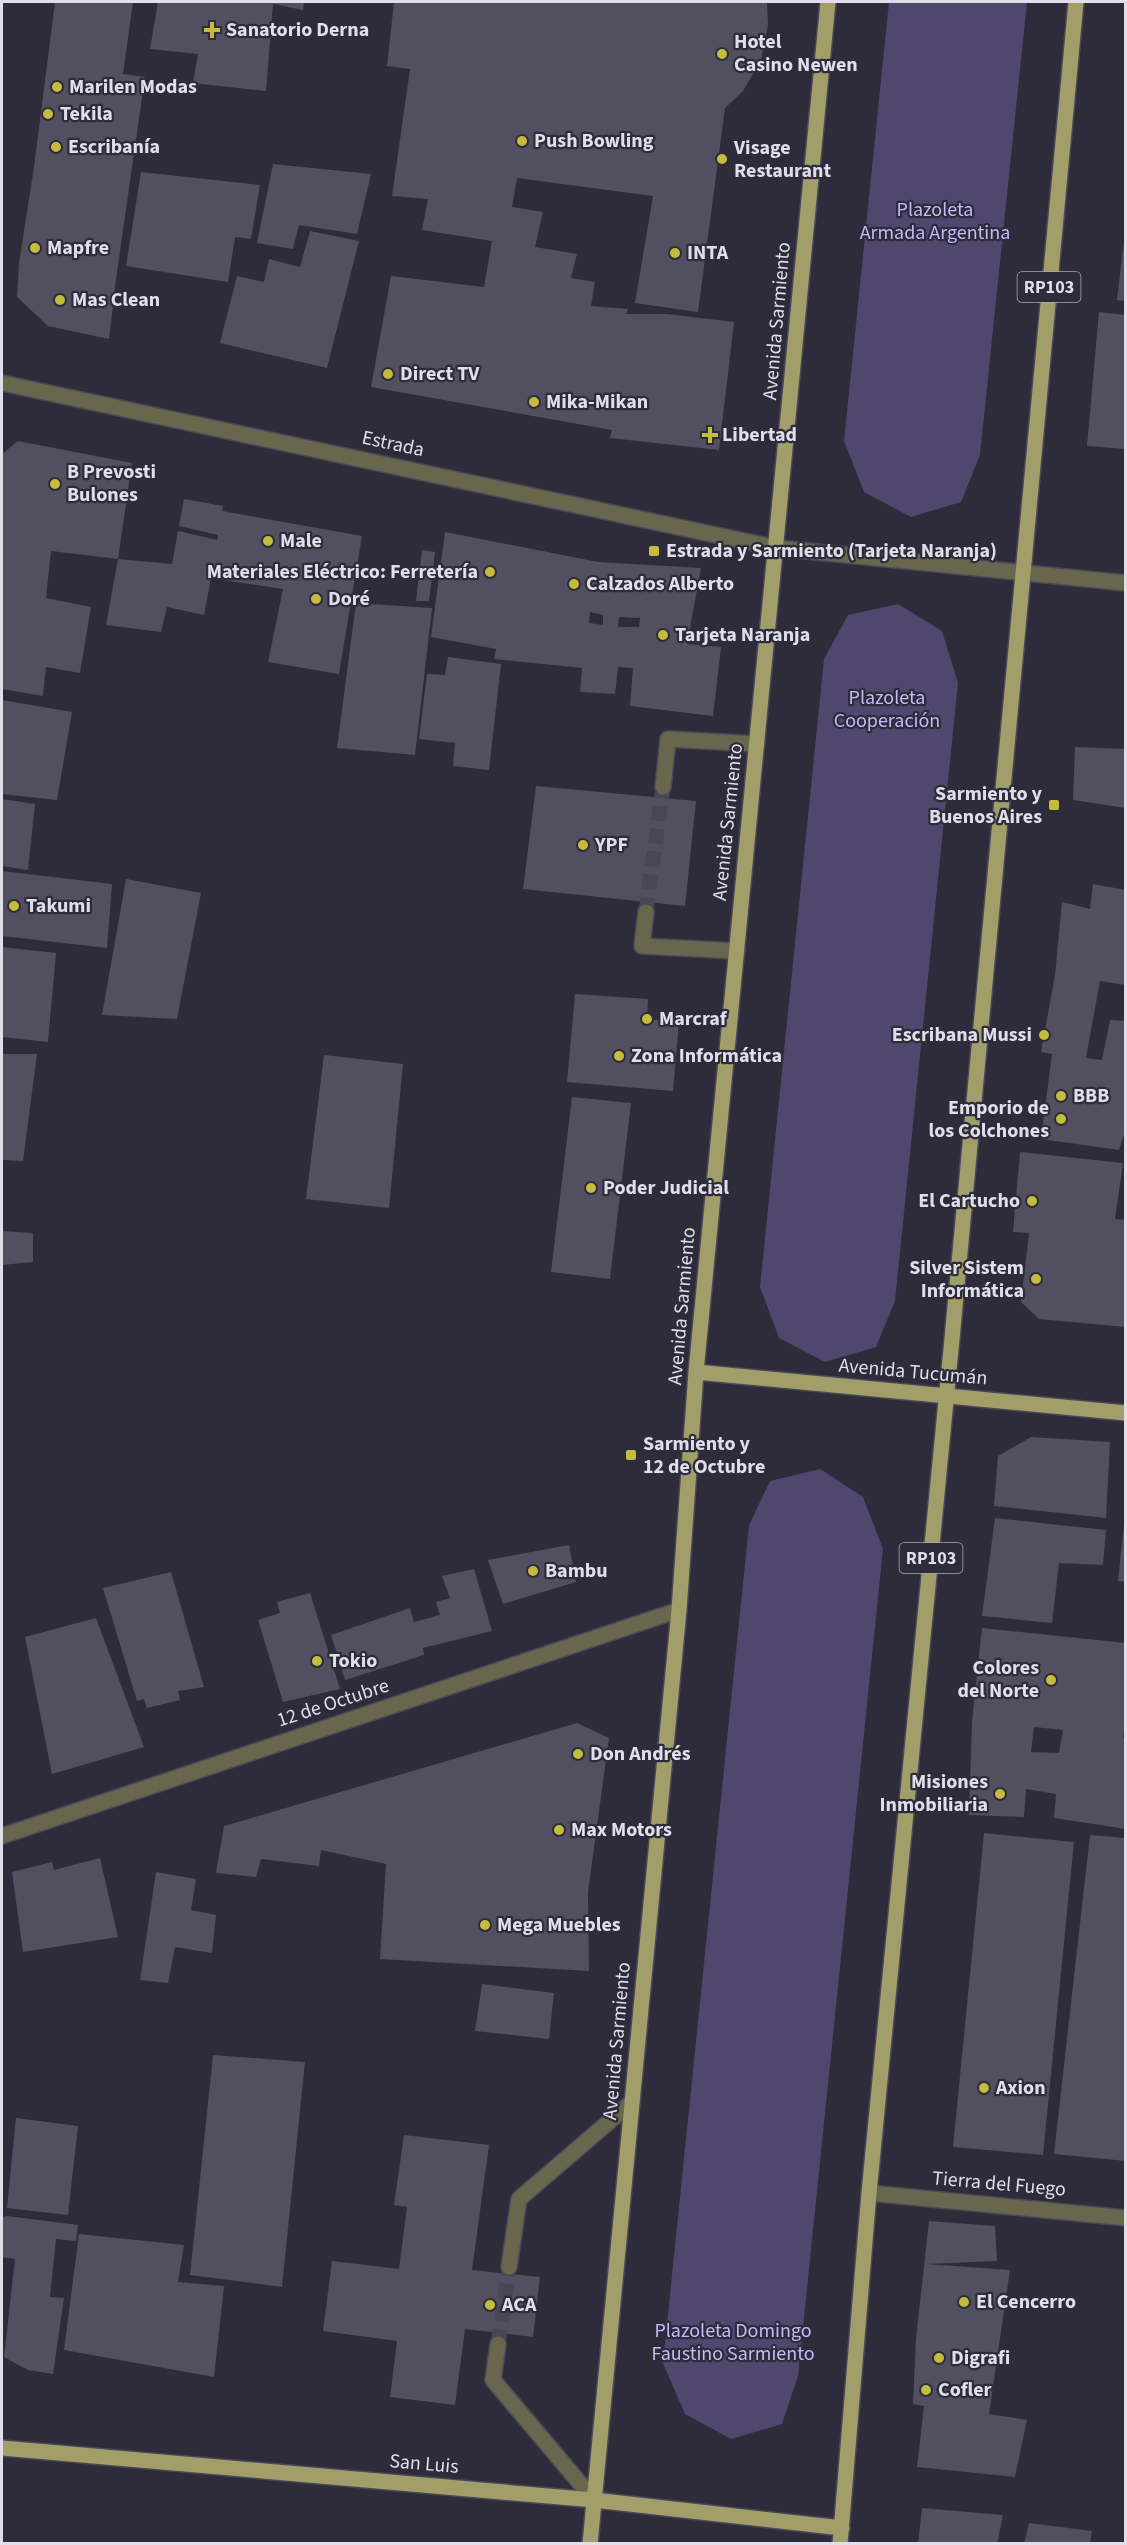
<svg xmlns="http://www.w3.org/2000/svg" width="1127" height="2545" viewBox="0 0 1127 2545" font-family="'Source Sans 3',sans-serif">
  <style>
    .green { fill: #4f476d }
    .building { fill: #524f61; fill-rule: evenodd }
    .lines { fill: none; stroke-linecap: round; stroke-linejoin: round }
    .minor-tunnel { stroke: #494655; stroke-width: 15; stroke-dasharray: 15 8; stroke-linecap: butt }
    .minor-casing { stroke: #4a4857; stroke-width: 18 }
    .major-casing { stroke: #4a4857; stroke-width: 18 }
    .minor { stroke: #68664d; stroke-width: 15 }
    .major { stroke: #a29e69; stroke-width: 15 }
    .poi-dot { fill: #c5bc3d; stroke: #2e2b3b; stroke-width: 2 }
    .labels { text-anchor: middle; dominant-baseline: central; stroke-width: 4.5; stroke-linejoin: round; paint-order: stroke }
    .shield { fill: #2e2b3b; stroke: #aaa8b5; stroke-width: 1.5 }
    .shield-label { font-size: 18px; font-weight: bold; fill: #dfdee9 }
    .poi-label { font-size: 20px; font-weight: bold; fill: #dfdee9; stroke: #2e2b3b; text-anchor: start }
    .park-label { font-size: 20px; fill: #c5b9fb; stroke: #2e2b3b }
    .street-label { font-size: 20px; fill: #dfdee9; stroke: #2e2b3b }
  </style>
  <rect width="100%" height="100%" fill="#2e2b3b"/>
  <path class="green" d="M 889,2 L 1027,2 L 980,455 L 961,502 L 911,517 L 864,492 L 844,441 Z
    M 898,604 L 942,631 L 958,683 L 895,1301 L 876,1347 L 825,1362 L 779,1338 L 760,1287 L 824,659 L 848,615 Z
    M 820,1469 L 863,1497 L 883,1549 L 798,2376 L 782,2424 L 731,2439 L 685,2414 L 663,2363 L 749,1525 L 770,1481 Z"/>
  <path class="building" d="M 55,2 L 133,2 L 123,74 L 145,77 L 116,279 L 109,339 L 48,326 L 17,297 L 19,263 L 34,167 Z
    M 158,2 L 304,2 L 303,10 L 273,4 L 266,91 L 193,83 L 198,54 L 150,49 Z
    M 394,2 L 767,2 L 768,25 L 761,60 L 743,91 L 725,108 L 698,312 L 635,303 L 653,196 L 517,178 L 512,207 L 543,212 L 535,247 L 577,254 L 571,278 L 595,282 L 591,306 L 628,309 L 626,314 L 667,314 L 734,322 L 719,450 L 610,438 L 612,430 L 371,387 L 391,276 L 484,287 L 492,241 L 422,230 L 428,199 L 392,196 L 410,69 L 387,66 Z
    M 273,164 L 371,174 L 357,234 L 299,225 L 293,249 L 257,243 Z
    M 141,172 L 260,185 L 251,239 L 235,237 L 228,282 L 126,266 Z
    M 310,231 L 359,241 L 327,368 L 220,343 L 237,276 L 264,282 L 269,259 L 300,267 Z
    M 1124,241 L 1126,241 L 1126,301 L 1117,300 Z
    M 1099,312 L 1126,315 L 1126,449 L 1087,446 Z
    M 18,441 L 132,463 L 118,559 L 172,564 L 178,531 L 217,540 L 218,535 L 179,526 L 184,499 L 223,506 L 222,511 L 362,536 L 339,674 L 268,662 L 283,589 L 211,578 L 204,615 L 167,607 L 161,632 L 106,625 L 118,559 L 51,551 L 46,598 L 91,607 L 80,673 L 46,667 L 43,696 L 2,689 L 2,454 Z
    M 445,532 L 598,562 L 701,568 L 687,644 L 721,647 L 713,716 L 630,706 L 633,668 L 618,667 L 615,694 L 580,692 L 582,668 L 494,659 L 496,649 L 431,637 ZM 590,612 L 603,615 L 603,625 L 589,623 ZM 619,617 L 640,618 L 639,627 L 618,627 Z
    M 422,550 L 435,552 L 429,601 L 416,601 Z
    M 356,603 L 432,608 L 415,755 L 337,748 Z
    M 448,657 L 501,664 L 489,770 L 453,766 L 455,743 L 419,739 L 427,674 L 445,675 Z
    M 2,700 L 72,712 L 57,800 L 2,794 Z
    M 1075,747 L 1126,749 L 1126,808 L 1073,800 Z
    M 536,786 L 696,801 L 685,906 L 523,889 Z
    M 2,799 L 35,804 L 28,870 L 2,866 Z
    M 2,871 L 112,884 L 107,948 L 2,936 Z
    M 126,879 L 201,893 L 177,1019 L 102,1015 Z
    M 1093,884 L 1126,890 L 1126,985 L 1100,981 L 1086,1058 L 1102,1060 L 1110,1020 L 1126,1021 L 1126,1128 L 1119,1150 L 1041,1139 L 1052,1054 L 1041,1052 L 1055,975 L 1062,902 L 1090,909 Z
    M 2,947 L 56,953 L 48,1042 L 2,1037 Z
    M 575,994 L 648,999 L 647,1019 L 679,1022 L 673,1091 L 567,1082 Z
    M 2,1054 L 37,1054 L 23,1161 L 2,1160 Z
    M 324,1055 L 403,1064 L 389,1208 L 306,1199 Z
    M 572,1097 L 631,1103 L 610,1279 L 551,1272 Z
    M 1020,1152 L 1123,1163 L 1115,1219 L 1126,1220 L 1126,1327 L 1039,1319 L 1021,1302 L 1029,1233 L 1013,1232 Z
    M 2,1231 L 33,1233 L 33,1262 L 2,1265 Z
    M 1031,1437 L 1110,1442 L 1106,1518 L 994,1506 L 998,1456 Z
    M 995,1518 L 1106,1530 L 1103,1565 L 1059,1563 L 1052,1623 L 982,1616 Z
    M 1124,1524 L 1126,1524 L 1126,1582 L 1118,1581 Z
    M 569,1545 L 576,1582 L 503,1604 L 488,1560 Z
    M 474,1569 L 492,1631 L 423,1648 L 424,1655 L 345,1680 L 331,1635 L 410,1608 L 414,1622 L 440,1615 L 436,1602 L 450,1598 L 442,1576 Z
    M 171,1572 L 204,1687 L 178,1691 L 180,1700 L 147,1708 L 144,1699 L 137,1701 L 103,1588 Z
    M 310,1593 L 340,1689 L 283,1702 L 258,1620 L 280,1613 L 277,1602 Z
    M 96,1618 L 144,1747 L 52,1774 L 25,1637 Z
    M 982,1628 L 1126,1643 L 1126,1717 L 1123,1738 L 1126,1738 L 1126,1829 L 1054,1818 L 1056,1794 L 1026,1789 L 1024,1817 L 969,1815 L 972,1721 ZM 1034,1727 L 1063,1730 L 1059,1753 L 1031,1752 Z
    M 577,1723 L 609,1738 L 588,1892 L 589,1971 L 380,1959 L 386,1864 L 321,1850 L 319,1866 L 261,1859 L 256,1877 L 216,1873 L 224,1826 Z
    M 984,1833 L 1074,1842 L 1043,2155 L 953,2147 Z
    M 1090,1835 L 1126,1838 L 1126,2161 L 1054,2154 Z
    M 100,1858 L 118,1937 L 23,1952 L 12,1872 L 52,1862 L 54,1870 Z
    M 156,1872 L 196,1879 L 191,1910 L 216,1915 L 212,1953 L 175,1947 L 168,1983 L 140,1980 Z
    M 482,1984 L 554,1993 L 549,2039 L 475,2031 Z
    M 213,2055 L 305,2062 L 282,2287 L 190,2275 Z
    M 16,2118 L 78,2126 L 68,2215 L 7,2208 Z
    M 404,2135 L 489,2145 L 472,2270 L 540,2277 L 533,2337 L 465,2329 L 455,2405 L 390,2397 L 397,2341 L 323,2331 L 332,2261 L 399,2269 L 407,2207 L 394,2205 Z
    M 7,2216 L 78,2225 L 76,2241 L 56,2239 L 50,2297 L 64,2298 L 53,2374 L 28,2370 L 4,2357 L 15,2259 L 2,2257 L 2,2218 Z
    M 929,2221 L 995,2226 L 997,2261 L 926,2264 L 1010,2270 L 989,2414 L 1027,2420 L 1015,2477 L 917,2467 L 924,2406 L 913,2404 L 916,2338 Z
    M 79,2234 L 184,2245 L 178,2282 L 224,2286 L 214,2377 L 64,2350 Z
    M 922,2508 L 1003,2515 L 997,2544 L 918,2544 Z
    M 1029,2523 L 1092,2531 L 1090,2544 L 1024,2544 Z"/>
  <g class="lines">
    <path class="minor-tunnel" d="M 646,912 L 663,787
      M 498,2344 L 509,2267"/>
    <g class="minor-casing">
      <path id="minor" d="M 2,383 L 777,548 L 1126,583
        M 663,787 L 668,739 L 757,744
        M 646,912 L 642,946 L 737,951
        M 2,1836 L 679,1610
        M 869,2193 L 1126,2218
        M 509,2267 L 519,2199 L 632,2102
        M 498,2344 L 493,2380 L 594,2500"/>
    </g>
    <g class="major-casing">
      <path id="major" d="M 696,1372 L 1126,1413
        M 2,2448 L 594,2500 L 842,2528
        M 590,2544 L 679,1610 L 696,1372 L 828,2
        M 840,2544 L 869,2193 L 952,1339 L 1076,2"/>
    </g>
    <use href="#minor" class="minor"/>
    <use href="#major" class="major"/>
  </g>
  <g class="poi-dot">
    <path d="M209 21h6v6h6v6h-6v6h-6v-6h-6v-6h6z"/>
    <circle cx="722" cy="54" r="6"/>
    <circle cx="57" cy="87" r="6"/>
    <circle cx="48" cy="114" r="6"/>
    <circle cx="522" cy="141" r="6"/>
    <circle cx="56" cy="147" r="6"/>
    <circle cx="722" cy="159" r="6"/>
    <circle cx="35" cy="248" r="6"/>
    <circle cx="675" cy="253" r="6"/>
    <circle cx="60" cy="300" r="6"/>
    <circle cx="388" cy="374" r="6"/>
    <circle cx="534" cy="402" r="6"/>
    <path d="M707 426h6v6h6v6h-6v6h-6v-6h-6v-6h6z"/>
    <circle cx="55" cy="484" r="6"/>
    <circle cx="268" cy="541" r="6"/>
    <rect x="648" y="545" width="12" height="12" rx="3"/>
    <circle cx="490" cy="572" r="6"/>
    <circle cx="574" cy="584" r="6"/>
    <circle cx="316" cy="599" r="6"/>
    <circle cx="663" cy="635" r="6"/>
    <rect x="1048" y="799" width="12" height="12" rx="3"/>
    <circle cx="583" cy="845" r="6"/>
    <circle cx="14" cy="906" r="6"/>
    <circle cx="647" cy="1019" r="6"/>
    <circle cx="1044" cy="1035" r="6"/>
    <circle cx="619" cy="1056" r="6"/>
    <circle cx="1061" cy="1096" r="6"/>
    <circle cx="1061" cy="1119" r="6"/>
    <circle cx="591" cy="1188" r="6"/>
    <circle cx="1032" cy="1201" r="6"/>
    <circle cx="1036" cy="1279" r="6"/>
    <rect x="625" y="1449" width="12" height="12" rx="3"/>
    <circle cx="533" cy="1571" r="6"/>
    <circle cx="317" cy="1661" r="6"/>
    <circle cx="1051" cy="1680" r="6"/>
    <circle cx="578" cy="1754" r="6"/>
    <circle cx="1000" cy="1794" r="6"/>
    <circle cx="559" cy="1830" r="6"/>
    <circle cx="485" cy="1925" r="6"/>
    <circle cx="984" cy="2088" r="6"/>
    <circle cx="964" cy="2302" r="6"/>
    <circle cx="490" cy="2305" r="6"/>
    <circle cx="939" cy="2358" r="6"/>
    <circle cx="926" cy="2390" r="6"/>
  </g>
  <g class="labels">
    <g class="shield">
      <rect x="1017.5" y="272" width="63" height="30" rx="4.5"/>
      <rect x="899.5" y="1543" width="63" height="30" rx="4.5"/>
    </g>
    <g class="shield-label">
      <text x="1049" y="287">RP103</text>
      <text x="931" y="1558">RP103</text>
    </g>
    <g class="poi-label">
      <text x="226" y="30">Sanatorio Derna</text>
      <text x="734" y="42">Hotel<tspan x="734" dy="23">Casino Newen</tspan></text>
      <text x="69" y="87">Marilen Modas</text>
      <text x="60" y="114">Tekila</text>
      <text x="534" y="141">Push Bowling</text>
      <text x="68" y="147">Escribanía</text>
      <text x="734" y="148">Visage<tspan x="734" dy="23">Restaurant</tspan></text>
      <text x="47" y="248">Mapfre</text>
      <text x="687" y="253">INTA</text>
      <text x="72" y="300">Mas Clean</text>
      <text x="400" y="374">Direct TV</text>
      <text x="546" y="402">Mika-Mikan</text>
      <text x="722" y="435">Libertad</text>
      <text x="67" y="472">B Prevosti<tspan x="67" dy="23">Bulones</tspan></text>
      <text x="280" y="541">Male</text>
      <text x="666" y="551">Estrada y Sarmiento (Tarjeta Naranja)</text>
      <text x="478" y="572" text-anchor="end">Materiales Eléctrico: Ferretería</text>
      <text x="586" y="584">Calzados Alberto</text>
      <text x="328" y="599">Doré</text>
      <text x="675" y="635">Tarjeta Naranja</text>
      <text x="1042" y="794" text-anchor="end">Sarmiento y<tspan x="1042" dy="23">Buenos Aires</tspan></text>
      <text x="595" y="845">YPF</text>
      <text x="26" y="906">Takumi</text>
      <text x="659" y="1019">Marcraf</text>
      <text x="1032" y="1035" text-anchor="end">Escribana Mussi</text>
      <text x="631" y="1056">Zona Informática</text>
      <text x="1073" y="1096">BBB</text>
      <text x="1049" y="1108" text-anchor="end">Emporio de<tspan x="1049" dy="23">los Colchones</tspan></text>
      <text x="603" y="1188">Poder Judicial</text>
      <text x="1020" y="1201" text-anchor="end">El Cartucho</text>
      <text x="1024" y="1268" text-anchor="end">Silver Sistem<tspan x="1024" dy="23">Informática</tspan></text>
      <text x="643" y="1444">Sarmiento y<tspan x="643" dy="23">12 de Octubre</tspan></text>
      <text x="545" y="1571">Bambu</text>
      <text x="329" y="1661">Tokio</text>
      <text x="1039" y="1668" text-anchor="end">Colores<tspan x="1039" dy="23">del Norte</tspan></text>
      <text x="590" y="1754">Don Andrés</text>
      <text x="988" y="1782" text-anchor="end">Misiones<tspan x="988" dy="23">Inmobiliaria</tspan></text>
      <text x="571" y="1830">Max Motors</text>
      <text x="497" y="1925">Mega Muebles</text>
      <text x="996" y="2088">Axion</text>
      <text x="976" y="2302">El Cencerro</text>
      <text x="502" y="2305">ACA</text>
      <text x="951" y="2358">Digrafi</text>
      <text x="938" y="2390">Cofler</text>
    </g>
    <g class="park-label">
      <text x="935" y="210">Plazoleta<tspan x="935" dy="23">Armada Argentina</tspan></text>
      <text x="887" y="698">Plazoleta<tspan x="887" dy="23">Cooperación</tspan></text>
      <text x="733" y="2331">Plazoleta Domingo<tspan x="733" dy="23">Faustino Sarmiento</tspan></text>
    </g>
    <g class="street-label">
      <text transform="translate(777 321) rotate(-85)">Avenida Sarmiento</text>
      <text transform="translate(393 444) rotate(12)">Estrada</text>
      <text transform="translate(728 822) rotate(-84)">Avenida Sarmiento</text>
      <text transform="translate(682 1306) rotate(-85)">Avenida Sarmiento</text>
      <text transform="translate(913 1372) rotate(5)">Avenida Tucumán</text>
      <text transform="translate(333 1703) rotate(-18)">12 de Octubre</text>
      <text transform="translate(617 2041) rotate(-85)">Avenida Sarmiento</text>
      <text transform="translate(999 2184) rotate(5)">Tierra del Fuego</text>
      <text transform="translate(424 2464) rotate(5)">San Luis</text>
    </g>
  </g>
  <rect width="1127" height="2545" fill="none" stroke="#dfdee9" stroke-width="6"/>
</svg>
